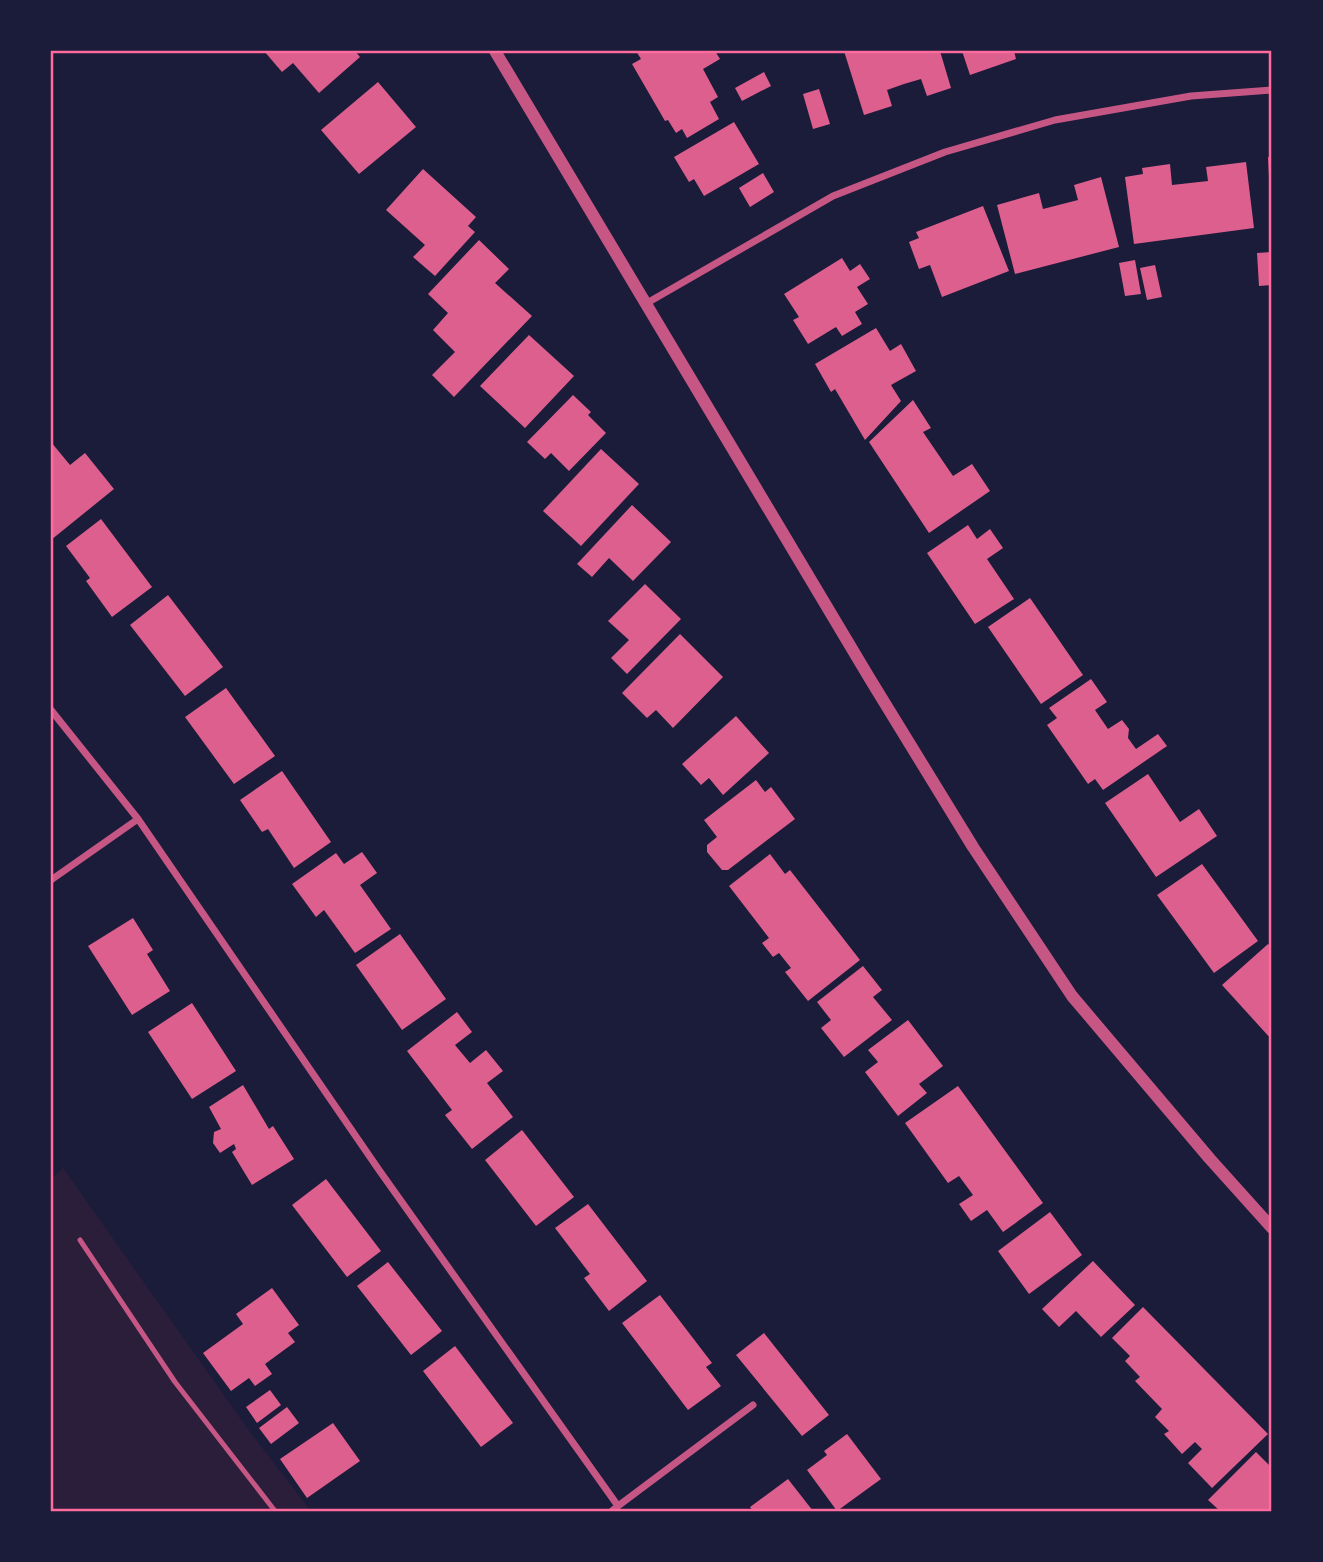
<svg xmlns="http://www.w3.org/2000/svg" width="1323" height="1562" viewBox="0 0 1323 1562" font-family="Barlow,sans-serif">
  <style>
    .green { fill: #2a1e3b }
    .building { fill: #dd5f8e }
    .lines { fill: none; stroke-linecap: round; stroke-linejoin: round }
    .service { stroke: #c65784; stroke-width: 5 }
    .minor { stroke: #c65784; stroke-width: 7 }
    .tertiary { stroke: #c65784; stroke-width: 12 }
    .neatline { fill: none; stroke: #ff6b9d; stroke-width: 2.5 }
  </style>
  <rect width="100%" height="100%" fill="#1b1b3a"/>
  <path class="green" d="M 63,1168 L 250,1432 L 311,1511 L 51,1511 L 51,1179 Z"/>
  <path class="building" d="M 264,51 L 355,51 L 360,57 L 319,93 L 293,63 L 282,72 Z
    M 636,51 L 715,51 L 720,59 L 703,69 L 718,97 L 710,102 L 719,119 L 687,138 L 682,129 L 676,133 L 668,120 L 665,121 L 632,64 L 641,59 Z
    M 844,51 L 940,51 L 951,88 L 927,96 L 921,79 L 904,84 L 887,90 L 892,106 L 864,115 Z
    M 962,51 L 1014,51 L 1016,59 L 970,75 Z
    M 764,72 L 771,86 L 742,101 L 735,88 Z
    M 378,82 L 416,127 L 359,174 L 321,130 Z
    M 819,89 L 830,124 L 813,129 L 803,94 Z
    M 734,122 L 759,164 L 704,196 L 694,179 L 689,182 L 674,157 Z
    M 1268,157 L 1272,157 L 1272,196 L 1270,196 Z
    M 1246,162 L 1254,228 L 1134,244 L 1125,177 L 1143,174 L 1142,168 L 1170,164 L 1172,185 L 1208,181 L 1206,167 Z
    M 423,169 L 476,217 L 468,226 L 475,232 L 435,276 L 413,257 L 425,245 L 386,210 Z
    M 763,173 L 774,192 L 750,207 L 739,188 Z
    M 1101,177 L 1119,247 L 1015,274 L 997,205 L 1039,193 L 1043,209 L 1078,200 L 1074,185 Z
    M 983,206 L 1009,271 L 942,297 L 930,265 L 919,269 L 909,242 L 919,238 L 916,232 Z
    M 479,240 L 509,269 L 495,283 L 532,316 L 454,397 L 432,375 L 455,352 L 433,330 L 448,313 L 428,294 Z
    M 1272,252 L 1272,285 L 1259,286 L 1257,253 Z
    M 842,258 L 850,271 L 860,264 L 870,279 L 857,287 L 868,304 L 855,312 L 862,324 L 842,336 L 836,327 L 808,344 L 793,320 L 799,317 L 784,294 Z
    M 1135,260 L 1141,294 L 1125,296 L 1119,263 Z
    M 1155,265 L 1162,297 L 1147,300 L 1140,268 Z
    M 876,328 L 890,351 L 901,344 L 916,371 L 891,385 L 901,401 L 865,440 L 835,389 L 831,392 L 815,364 Z
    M 529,335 L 574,376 L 525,428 L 480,386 Z
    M 573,395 L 591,412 L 588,415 L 606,433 L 569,471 L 551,453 L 545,459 L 527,442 Z
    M 913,400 L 931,428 L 923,432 L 953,476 L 972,464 L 990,491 L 929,533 L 869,442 Z
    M 51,442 L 70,465 L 85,453 L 114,489 L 51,540 Z
    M 601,449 L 639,484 L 581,546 L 543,511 Z
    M 632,505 L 671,542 L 633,581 L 609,558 L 592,577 L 577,564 Z
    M 101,519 L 152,587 L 112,617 L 86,581 L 90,578 L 66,546 Z
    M 968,525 L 977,539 L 990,529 L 1003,548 L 987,559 L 1014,599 L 975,624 L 927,553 Z
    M 645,584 L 681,619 L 627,674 L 611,658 L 629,640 L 608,621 Z
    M 168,595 L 223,667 L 185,696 L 130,625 Z
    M 1030,598 L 1083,675 L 1041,704 L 988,627 Z
    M 680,634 L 723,677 L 673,728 L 656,710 L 647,718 L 622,693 Z
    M 1091,679 L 1107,702 L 1095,710 L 1108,729 L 1122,720 L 1129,729 L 1128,738 L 1136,749 L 1158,734 L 1167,746 L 1103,790 L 1095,779 L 1088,784 L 1047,725 L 1057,718 L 1049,708 Z
    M 226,688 L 275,756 L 234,784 L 185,717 Z
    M 736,716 L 769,753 L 723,795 L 709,778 L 701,785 L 682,764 Z
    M 282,771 L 331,842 L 294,868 L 268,829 L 262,832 L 240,800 Z
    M 1148,774 L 1180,822 L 1199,809 L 1217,836 L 1156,877 L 1105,803 Z
    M 756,780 L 765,792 L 771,787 L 795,819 L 728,870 L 722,870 L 707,852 L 707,845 L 717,837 L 704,820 Z
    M 362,852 L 377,873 L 360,885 L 391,929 L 355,953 L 324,910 L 316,917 L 292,884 L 336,853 L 344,864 Z
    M 770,854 L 785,874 L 790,870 L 860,960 L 808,1001 L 785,972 L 791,968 L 779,953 L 773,957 L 762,943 L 769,938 L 729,886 Z
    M 1202,864 L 1258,941 L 1214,973 L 1157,895 Z
    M 133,918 L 153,950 L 147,954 L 170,991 L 132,1015 L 88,946 Z
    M 400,934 L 446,999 L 402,1030 L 356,965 Z
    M 1268,944 L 1272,948 L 1272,1040 L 1222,985 Z
    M 863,966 L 882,990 L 873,997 L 892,1020 L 844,1057 L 821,1028 L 831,1020 L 817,1002 Z
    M 192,1003 L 236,1071 L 192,1099 L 148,1032 Z
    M 457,1012 L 472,1032 L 455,1045 L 470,1063 L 486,1050 L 503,1071 L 487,1083 L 513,1117 L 472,1149 L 445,1115 L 452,1110 L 407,1051 Z
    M 908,1020 L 943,1066 L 919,1084 L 927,1093 L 898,1116 L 865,1072 L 878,1062 L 868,1050 Z
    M 243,1085 L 269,1129 L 273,1126 L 294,1159 L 252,1185 L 232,1152 L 236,1149 L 234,1144 L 220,1153 L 213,1143 L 214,1132 L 221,1129 L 209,1107 Z
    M 958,1086 L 1043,1203 L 1003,1232 L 987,1210 L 971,1221 L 959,1204 L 973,1195 L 959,1176 L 948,1183 L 905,1123 Z
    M 522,1130 L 574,1197 L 536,1226 L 485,1160 Z
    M 326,1179 L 381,1251 L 347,1277 L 292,1205 Z
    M 588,1204 L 647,1281 L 609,1311 L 584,1278 L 590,1274 L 555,1228 Z
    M 1050,1212 L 1082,1255 L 1029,1294 L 998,1251 Z
    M 1093,1261 L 1135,1305 L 1101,1337 L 1076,1311 L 1059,1327 L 1042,1309 Z
    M 388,1262 L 442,1331 L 411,1355 L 357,1286 Z
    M 272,1288 L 299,1325 L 288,1333 L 295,1342 L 265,1364 L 272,1374 L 255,1386 L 249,1378 L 231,1391 L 203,1353 L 243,1324 L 236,1314 Z
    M 660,1295 L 712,1363 L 706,1367 L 721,1386 L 688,1410 L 622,1323 Z
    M 1143,1307 L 1268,1434 L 1212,1488 L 1188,1463 L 1202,1449 L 1195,1442 L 1182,1454 L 1164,1434 L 1169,1431 L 1155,1417 L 1162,1409 L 1135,1381 L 1140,1377 L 1125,1361 L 1130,1356 L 1112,1338 Z
    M 764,1333 L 829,1415 L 802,1436 L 736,1355 Z
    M 455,1346 L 513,1423 L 481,1447 L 423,1371 Z
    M 270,1390 L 281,1405 L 257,1423 L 246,1407 Z
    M 287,1407 L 299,1423 L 271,1444 L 259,1428 Z
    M 333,1423 L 360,1461 L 307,1498 L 280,1459 Z
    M 847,1434 L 881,1479 L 837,1511 L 807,1470 L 827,1455 L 824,1451 Z
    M 1256,1452 L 1272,1468 L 1272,1511 L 1220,1511 L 1208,1500 Z
    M 788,1479 L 813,1511 L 753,1511 L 750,1507 Z"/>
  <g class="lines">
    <path class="service" d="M 80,1240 L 175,1382 L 275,1511"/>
    <path class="minor" d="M 647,303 L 833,196 L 945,152 L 1055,120 L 1191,96 L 1272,90
      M 51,710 L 138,819 L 379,1170 L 618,1506 L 612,1511
      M 51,880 L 138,819
      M 618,1506 L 753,1405"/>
    <path class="tertiary" d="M 495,51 L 870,679 L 973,847 L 1072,996 L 1210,1159 L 1272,1228"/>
  </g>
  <rect width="1323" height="1562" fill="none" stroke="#1b1b3a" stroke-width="105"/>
  <rect x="52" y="52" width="1218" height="1458" class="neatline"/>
</svg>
